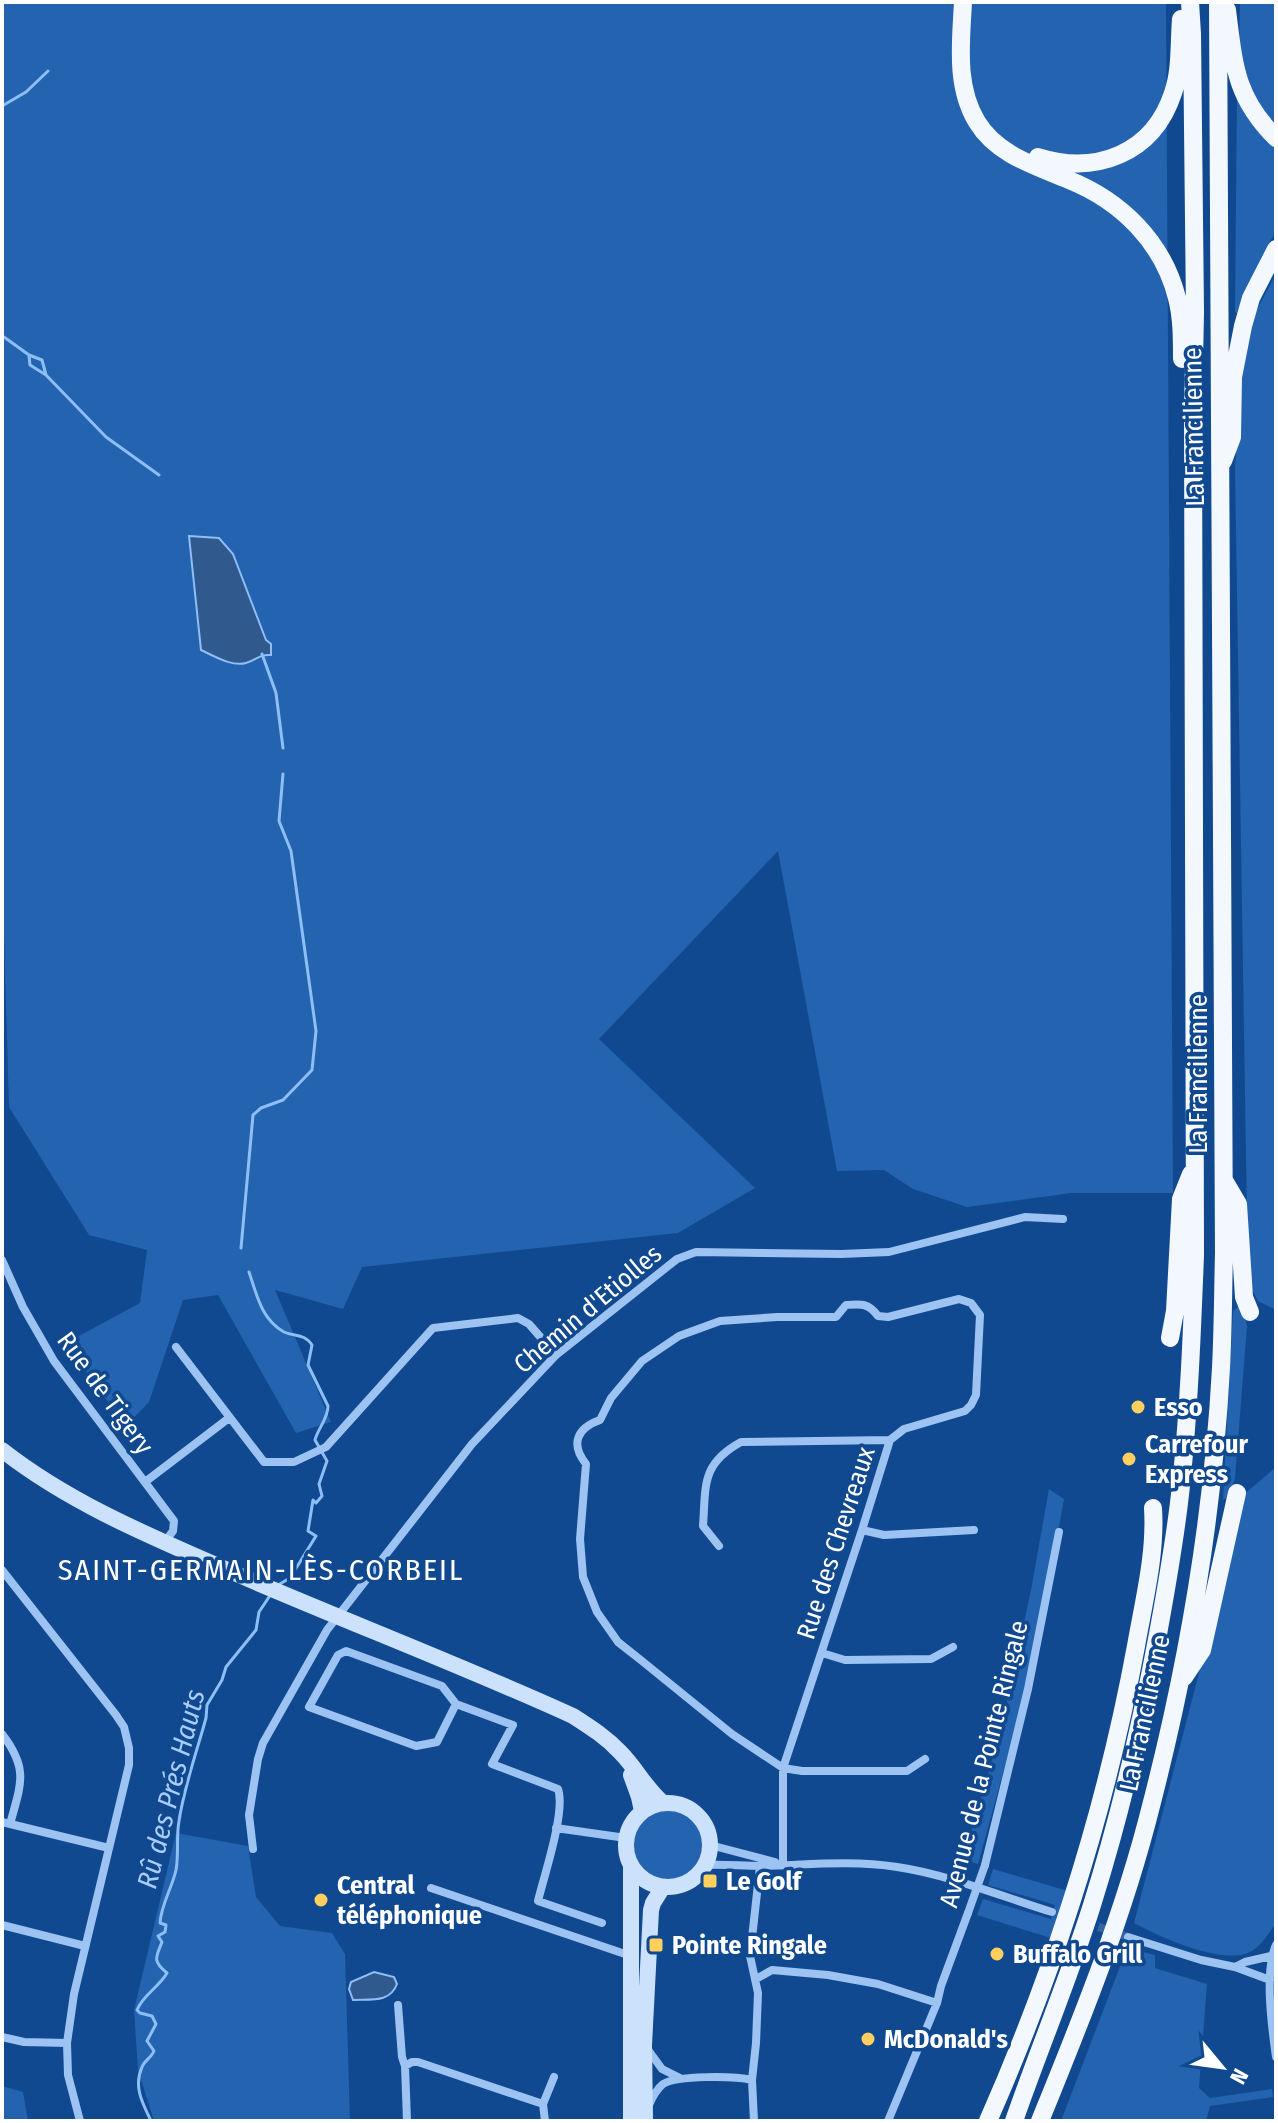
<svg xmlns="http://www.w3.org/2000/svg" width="1278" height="2123" viewBox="0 0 1278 2123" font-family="'Fira Sans Condensed',sans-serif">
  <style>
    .green { fill: #2363af }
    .water { fill: #30598e; stroke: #8ebef6; stroke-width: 2 }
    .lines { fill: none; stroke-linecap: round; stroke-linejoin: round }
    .stream { stroke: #8ebef6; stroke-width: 3 }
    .minor-tunnel { stroke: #3564a1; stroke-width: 8; stroke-dasharray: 8 4; stroke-linecap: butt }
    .minor { stroke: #9cc3f2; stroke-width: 8 }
    .secondary { stroke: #cbe1fc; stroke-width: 16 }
    .trunk { stroke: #f3f8ff; stroke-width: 18 }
    .minor-bridge { stroke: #9cc3f2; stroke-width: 8 }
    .poi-dot { fill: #ffd05d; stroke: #114990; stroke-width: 3 }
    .labels { text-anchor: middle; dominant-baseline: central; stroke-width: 7; stroke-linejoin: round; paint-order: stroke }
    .street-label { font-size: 26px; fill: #fff; stroke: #114990 }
    .poi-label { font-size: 26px; font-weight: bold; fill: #fff; stroke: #114990; text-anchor: start }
    .water-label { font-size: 28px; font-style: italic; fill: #a8cdf9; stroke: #114990 }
    .quarter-label { font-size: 30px; letter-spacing: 2px; fill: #fff; stroke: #114990 }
  </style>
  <rect width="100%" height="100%" fill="#114990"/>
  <path class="green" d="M 2,2 L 1166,2 L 1173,1193 L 1071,1193 L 967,1207 L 913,1189 L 884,1170 L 837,1171 L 778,851 L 599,1039 L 755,1188 L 678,1233 L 362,1267 L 343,1309 L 275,1290 L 331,1422 L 296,1433 L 218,1295 L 183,1300 L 149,1402 L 129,1423 L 89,1382 L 77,1337 L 140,1303 L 147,1250 L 89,1235 L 9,1107 L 2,870 Z
    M 1240,2 L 1276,2 L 1276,127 L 1253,95 L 1239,48 Z
    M 1237,92 L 1276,144 L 1276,231 L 1261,257 L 1241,316 L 1235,312 Z
    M 1276,274 L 1276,1310 L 1258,1301 L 1248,1282 L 1235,468 L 1242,366 L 1255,313 Z
    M 1242,1304 L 1247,1326 L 1235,1478 L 1229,1497 L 1223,1500 L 1233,1311 Z
    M 1276,1467 L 1276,1923 C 1269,1933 1262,1945 1252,1951 C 1225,1967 1160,1937 1134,1923 L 1207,1642 L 1242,1496 Z
    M 1049,1489 L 1064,1499 L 1038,1645 L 978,1864 L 963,1859 L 1000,1733 L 1031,1590 Z
    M631 1845a36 36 0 1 1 72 0a36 36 0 1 1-72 0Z
    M 176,1833 L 248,1846 L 256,1897 L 280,1926 L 332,1933 L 345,1954 L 350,2121 L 154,2121 L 138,2070 L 134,2010 Z
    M 993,1869 L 1068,1891 L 1054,1939 L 977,1915 L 983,1899 L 1051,1919 L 1055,1905 L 988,1885 Z
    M 1127,1948 L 1155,1955 L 1155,1968 L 1207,1984 L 1199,2088 L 1210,2098 L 1272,2089 L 1273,2097 L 1210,2106 L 1206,2121 L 1061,2121 Z
    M 2,2086 L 23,2092 L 28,2121 L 2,2121 Z"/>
  <path class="water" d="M 189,536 L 219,538 L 233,554 L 266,640 L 271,644 L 271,655 C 259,654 257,660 246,663 C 232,667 214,656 201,650 Z
    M 374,1972 L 394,1977 L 397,1984 C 390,2003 371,1999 353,2000 L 349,1989 L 351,1982 Z"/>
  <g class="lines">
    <path class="stream" d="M 2,106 L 26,92 L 48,71
      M 4,337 L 29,355 L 42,360 L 46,375 L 106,437 L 159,475
      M 29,356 L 30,365 L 46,375
      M 262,654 L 276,693 L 283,748
      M 241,1248 L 253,1115 L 261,1108 L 283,1100 L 312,1070 L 316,1031 L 291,851 L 279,821 L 283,774
      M 249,1272 C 257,1295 261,1319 284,1332 C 295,1337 304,1333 312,1345 L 308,1365 L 328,1406 C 328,1419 318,1428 315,1440 L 327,1461 L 319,1484 L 322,1496 L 316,1503 L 313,1500 L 308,1531 L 316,1536 L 290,1578 L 278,1585
      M 151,2121 C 143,2104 133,2087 142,2067 C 144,2061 151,2058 154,2051 L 147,2041 L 156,2024 L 152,2016 L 140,2013 L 137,2010 C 143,1995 159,1987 167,1973 C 152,1961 156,1957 162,1942 L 158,1936 L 165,1932 L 166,1925 L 160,1923 C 161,1905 172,1888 176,1870 C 179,1854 176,1837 179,1821 C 184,1787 197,1751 206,1718 L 207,1705 L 222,1680 L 226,1667 L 256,1630 L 259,1612 L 271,1594"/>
    <path class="minor-tunnel" d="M 1087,1923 L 1128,1937"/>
    <path class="minor" d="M 2,1260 L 23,1307 L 54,1361 L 174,1521 L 173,1531 L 164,1543
      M 176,1347 L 264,1462 L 294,1462 L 326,1447 L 433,1328 L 518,1318 L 529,1324 L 556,1355
      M 145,1482 L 229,1418
      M 862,1530 L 884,1535 L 974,1530
      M 719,1546 L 703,1526 C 706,1485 701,1464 741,1442 L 890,1440
      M 2,1570 L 116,1715 L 124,1727 L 129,1748 L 129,1765 L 74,1994 L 67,2043 L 68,2075 L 80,2121
      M 822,1653 L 845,1660 L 931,1659 L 953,1647
      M 456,1704 L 442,1686 L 346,1651 L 338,1655 L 309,1707 L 416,1746 L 437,1742 L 456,1704 L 513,1725 L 492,1764 L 558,1789 C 566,1811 544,1876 538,1901 L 602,1923
      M 2,1734 C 29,1769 21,1784 10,1824
      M 2,1822 L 109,1848
      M 556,1828 L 626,1838
      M 710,1845 L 775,1862
      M 253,1849 L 249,1815 L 258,1759 L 263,1743 L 327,1630 L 472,1444 L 556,1355 L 677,1259 L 696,1252 L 841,1254 L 889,1252 L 1025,1217 L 1063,1219
      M 783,1864 L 783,1768 L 732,1734 L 642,1661 L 618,1642 L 597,1612 L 583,1577 L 580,1539 L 586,1464 C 570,1444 577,1428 600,1420 L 611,1398 L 642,1361 L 679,1336 L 720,1321 L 777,1317 L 836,1317 L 846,1305 C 862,1304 868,1303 878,1316 L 888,1317 L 959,1299 L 971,1303 L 980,1315 L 976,1395 L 971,1405 L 965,1411 L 904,1429 L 890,1440 L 862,1530 L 783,1768 L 802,1771 L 907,1771 L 925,1759
      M 706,1865 C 724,1864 742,1866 761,1866 C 808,1865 850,1860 897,1867 C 946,1874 1004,1897 1052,1912
      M 985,1865 L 1028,1689 L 1059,1532
      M 431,1888 L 631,1956
      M 2,1925 L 85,1946
      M 1128,1937 L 1201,1960 L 1235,1967 L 1270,1980
      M 1276,1945 C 1264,1971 1272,2028 1276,2057
      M 1235,1967 L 1245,1962 L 1271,1956
      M 756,1979 L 772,1970 L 828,1975 L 878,1984 L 937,2003
      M 398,2005 L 402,2057 L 405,2066
      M 2,2037 L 24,2042 L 67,2043
      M 646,2047 L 662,2069 L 680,2078
      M 543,2104 L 554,2077
      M 649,2105 C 652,2098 657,2089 663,2084 C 677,2075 735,2076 752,2080
      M 407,2121 L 405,2066 L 412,2062 L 418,2062 L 543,2104 L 545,2121
      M 754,2121 L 752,2080 L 756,2043 L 758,1993 L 750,1956 L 760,1866
      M 888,2121 L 937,2003 L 941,1986 L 968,1913"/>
    <path class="secondary" d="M 2,1450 C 71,1504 152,1537 232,1572 C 345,1621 461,1665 573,1716 C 590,1727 606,1737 620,1752 C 636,1768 645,1787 662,1802
      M 631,1775 L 639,1797 L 642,1811
      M626 1845a42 42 0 1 1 84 0a42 42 0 1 1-84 0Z
      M 631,1866 L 631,2121
      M 645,2121 L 644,2045 L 651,1910 L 653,1903 L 663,1887"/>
    <path class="trunk" d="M 963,2 C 961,42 955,86 977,122 C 997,155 1036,166 1069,180 C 1121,201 1163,242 1177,298 C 1182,317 1182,338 1182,359
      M 1223,3 L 1227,10 C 1234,65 1235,97 1276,138
      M 1038,157 C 1096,175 1153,154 1173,93 C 1181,70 1179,44 1181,19
      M 1223,461 L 1232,437 L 1233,377 L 1243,326 L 1251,298 L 1276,249
      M 1225,1182 L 1238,1204 L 1244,1297 L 1250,1312
      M 1170,1338 L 1175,1311 L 1181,1199 L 1191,1174
      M 1184,1677 L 1202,1650 L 1237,1493
      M 988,2121 C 1055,1969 1106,1809 1136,1646 C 1144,1600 1156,1554 1153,1508
      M 1014,2121 C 1039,2049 1069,1978 1092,1905 C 1120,1816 1141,1726 1158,1634 C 1167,1585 1176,1535 1181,1485 C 1189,1409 1192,1332 1195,1255 L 1193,411 L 1195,312 L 1192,34 L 1190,2
      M 1040,2121 C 1082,2018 1124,1914 1151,1806 C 1188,1663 1213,1516 1221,1368 C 1223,1330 1223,1291 1224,1253 L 1218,2"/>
    <path class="minor-bridge" d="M 968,1913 L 985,1865"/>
  </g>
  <g class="poi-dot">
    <circle cx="1138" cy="1407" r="8"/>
    <circle cx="1129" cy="1459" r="8"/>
    <rect x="702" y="1873" width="16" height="16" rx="4"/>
    <circle cx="321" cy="1900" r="8"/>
    <rect x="648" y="1937" width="16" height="16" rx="4"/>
    <circle cx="997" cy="1954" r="8"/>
    <circle cx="868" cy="2039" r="8"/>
  </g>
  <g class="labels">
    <g class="street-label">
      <text transform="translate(1194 427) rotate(-91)">La Francilienne</text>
      <text transform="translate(1198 1074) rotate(-90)">La Francilienne</text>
      <text transform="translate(588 1309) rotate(-40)">Chemin d'Etiolles</text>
      <text transform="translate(105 1393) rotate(54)">Rue de Tigery</text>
      <text transform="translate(836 1543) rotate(-72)">Rue des Chevreaux</text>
      <text transform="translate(1145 1713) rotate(-78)">La Francilienne</text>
      <text transform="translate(984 1764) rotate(-76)">Avenue de la Pointe Ringale</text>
    </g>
    <g class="poi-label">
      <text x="1154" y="1407">Esso</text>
      <text x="1145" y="1444">Carrefour<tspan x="1145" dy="30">Express</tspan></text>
      <text x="726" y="1881">Le Golf</text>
      <text x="337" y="1885">Central<tspan x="337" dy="30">téléphonique</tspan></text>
      <text x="672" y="1945">Pointe Ringale</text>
      <text x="1013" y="1954">Buffalo Grill</text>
      <text x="884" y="2039">McDonald's</text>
    </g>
    <g class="water-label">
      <text transform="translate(171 1789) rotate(-76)">Rû des Prés Hauts</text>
    </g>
    <g class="quarter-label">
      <text x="261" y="1570">SAINT-GERMAIN-LÈS-CORBEIL</text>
    </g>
  </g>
  <rect width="1278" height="2123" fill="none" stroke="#ffffff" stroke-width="8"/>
  <g transform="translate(1222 2067) rotate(119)" stroke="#114990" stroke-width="6" paint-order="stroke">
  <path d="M0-6L14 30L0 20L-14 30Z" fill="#ffffff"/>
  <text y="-12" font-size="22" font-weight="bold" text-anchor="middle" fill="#ffffff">N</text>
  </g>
</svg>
